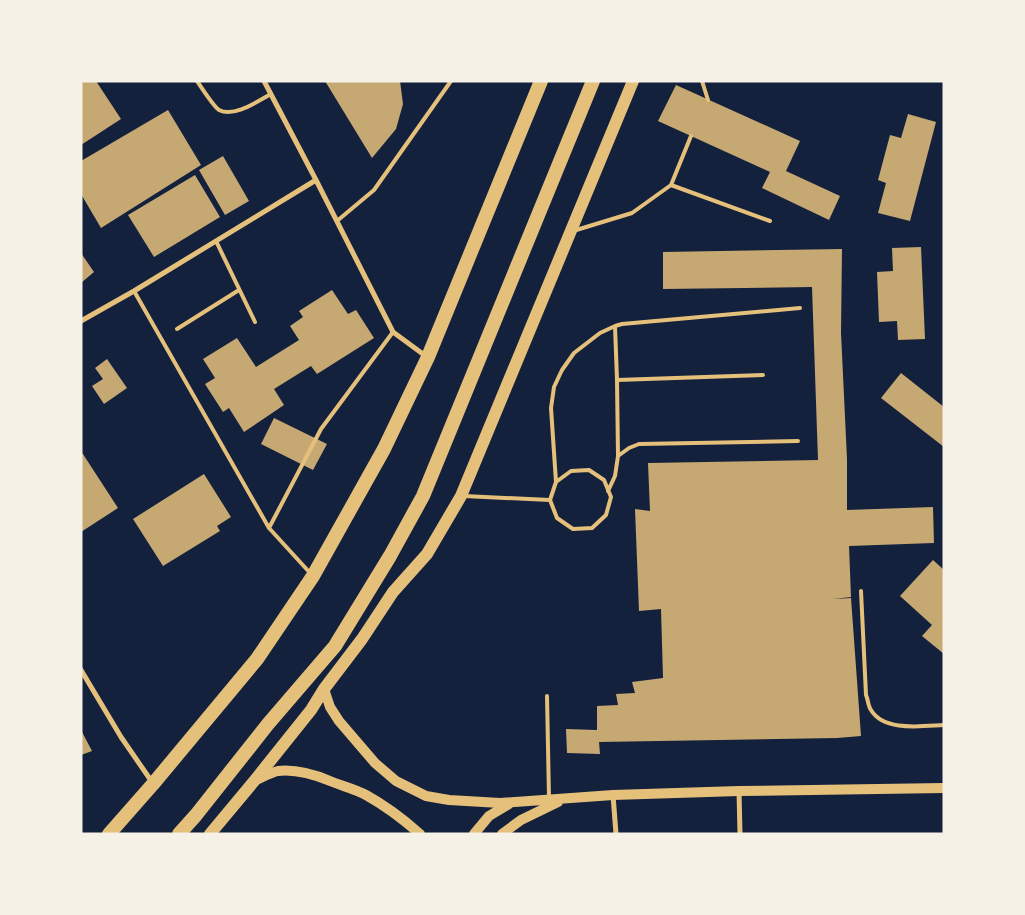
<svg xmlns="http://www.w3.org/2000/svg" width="1025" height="915" viewBox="0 0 1025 915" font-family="'Fira Sans',sans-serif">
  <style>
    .building { fill: #c6a872 }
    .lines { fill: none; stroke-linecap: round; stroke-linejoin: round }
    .service { stroke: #e5c07b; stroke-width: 4 }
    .minor { stroke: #e5c07b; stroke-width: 5 }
    .secondary { stroke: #e5c07b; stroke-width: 10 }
    .primary { stroke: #e5c07b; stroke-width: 12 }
    .trunk { stroke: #e5c07b; stroke-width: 14 }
  </style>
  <rect width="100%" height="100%" fill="#14213d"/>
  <path class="building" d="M 81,81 L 96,81 L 121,119 L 81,145 Z
    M 325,81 L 400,81 L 403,104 L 396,129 L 372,158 Z
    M 676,85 L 800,141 L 786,171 L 840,196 L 829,220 L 762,188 L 770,172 L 658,121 Z
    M 168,110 L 201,165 L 101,228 L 81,194 L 81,161 Z
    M 908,114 L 936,122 L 910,221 L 878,213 L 886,183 L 878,180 L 890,135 L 901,138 Z
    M 223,156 L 249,201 L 225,215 L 199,170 Z
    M 195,175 L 220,217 L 154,257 L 128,215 Z
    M 921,247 L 925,339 L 898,340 L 897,321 L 879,322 L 877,272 L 893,271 L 892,248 Z
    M 842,249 L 841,333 L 847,459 L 847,510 L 933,507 L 934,543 L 849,546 L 851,597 L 833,599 L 851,598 L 861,736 L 837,738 L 599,742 L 600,754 L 567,753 L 566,729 L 597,730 L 597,706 L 618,705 L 616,694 L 635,693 L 632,682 L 663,678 L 661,609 L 639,611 L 635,509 L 650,511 L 648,463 L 818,460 L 812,287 L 663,289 L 663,252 Z
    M 81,253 L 94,272 L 81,283 Z
    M 332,290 L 348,314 L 356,310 L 374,338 L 317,374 L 311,366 L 274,389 L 284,405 L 244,432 L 229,408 L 223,412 L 205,384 L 215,378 L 203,359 L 237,338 L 256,367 L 299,340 L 290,326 L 303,317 L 299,311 Z
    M 107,359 L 127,388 L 104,404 L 92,386 L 103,379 L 95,368 Z
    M 901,373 L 944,407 L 944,447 L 881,398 Z
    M 274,418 L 327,444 L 313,470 L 261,444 Z
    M 81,451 L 118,508 L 81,532 Z
    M 204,474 L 231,517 L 217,526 L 220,531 L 163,566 L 133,519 Z
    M 933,560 L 944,570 L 944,654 L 922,636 L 932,625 L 900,596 Z
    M 81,730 L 92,751 L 81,755 Z"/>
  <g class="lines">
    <path class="service" d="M 197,81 C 201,87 214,107 219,110 C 234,118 258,101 271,94
      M 702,81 L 708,100
      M 671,185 L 770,221
      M 337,221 L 374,190 L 451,81
      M 573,231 L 632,213 L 671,185 L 691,136
      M 216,241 L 255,322
      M 134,291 L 269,528 L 311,574
      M 177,329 L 239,290
      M 617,380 L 763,375
      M 618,456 L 629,448 L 639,444 L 798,441
      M 589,470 L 604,480 L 611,497 L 606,515 L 592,528 L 573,529 L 557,518 L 550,500 L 556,482 L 571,471 Z
      M 556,482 L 551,408 L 554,387 L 562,370 L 574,353 L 600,333 L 615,326 L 622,324 L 800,308
      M 608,491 L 615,476 L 618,456 L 617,380 L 615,326
      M 464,496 L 550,500
      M 269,528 L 321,429 L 393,332
      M 861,591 L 866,695 C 868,699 868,706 871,710 C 884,732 922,726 944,725
      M 547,696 L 549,798"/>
    <path class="minor" d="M 264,81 L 316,180 L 393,332 L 427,357
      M 81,321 L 134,291 L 316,180
      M 81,670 L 121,737 L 152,782
      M 739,791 L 740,834
      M 613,795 L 616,834"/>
    <path class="secondary" d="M 324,689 L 330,707 L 339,721 L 375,763 L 396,781 L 426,796 L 449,800 L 500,803 L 613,795 L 739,791 L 944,788
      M 256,780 C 263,777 270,773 278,771 C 296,769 313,774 330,781 C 342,786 355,789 366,795 C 386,806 403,819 420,834
      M 474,834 L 489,816 L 509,804
      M 502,834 L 521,820 L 558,802"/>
    <path class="primary" d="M 210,834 L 255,780 L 311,710 L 324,689 L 362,639 L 393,592 L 427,554 L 461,496 L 633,81"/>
    <path class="trunk" d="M 109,834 L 153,784 L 257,659 L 313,576 L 384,449 L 428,357 L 541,81
      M 179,834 L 196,815 L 268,724 L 335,646 L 390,556 L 423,496 L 593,81"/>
  </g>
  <rect width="1025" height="915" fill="none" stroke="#f6f1e7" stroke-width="165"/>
</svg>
